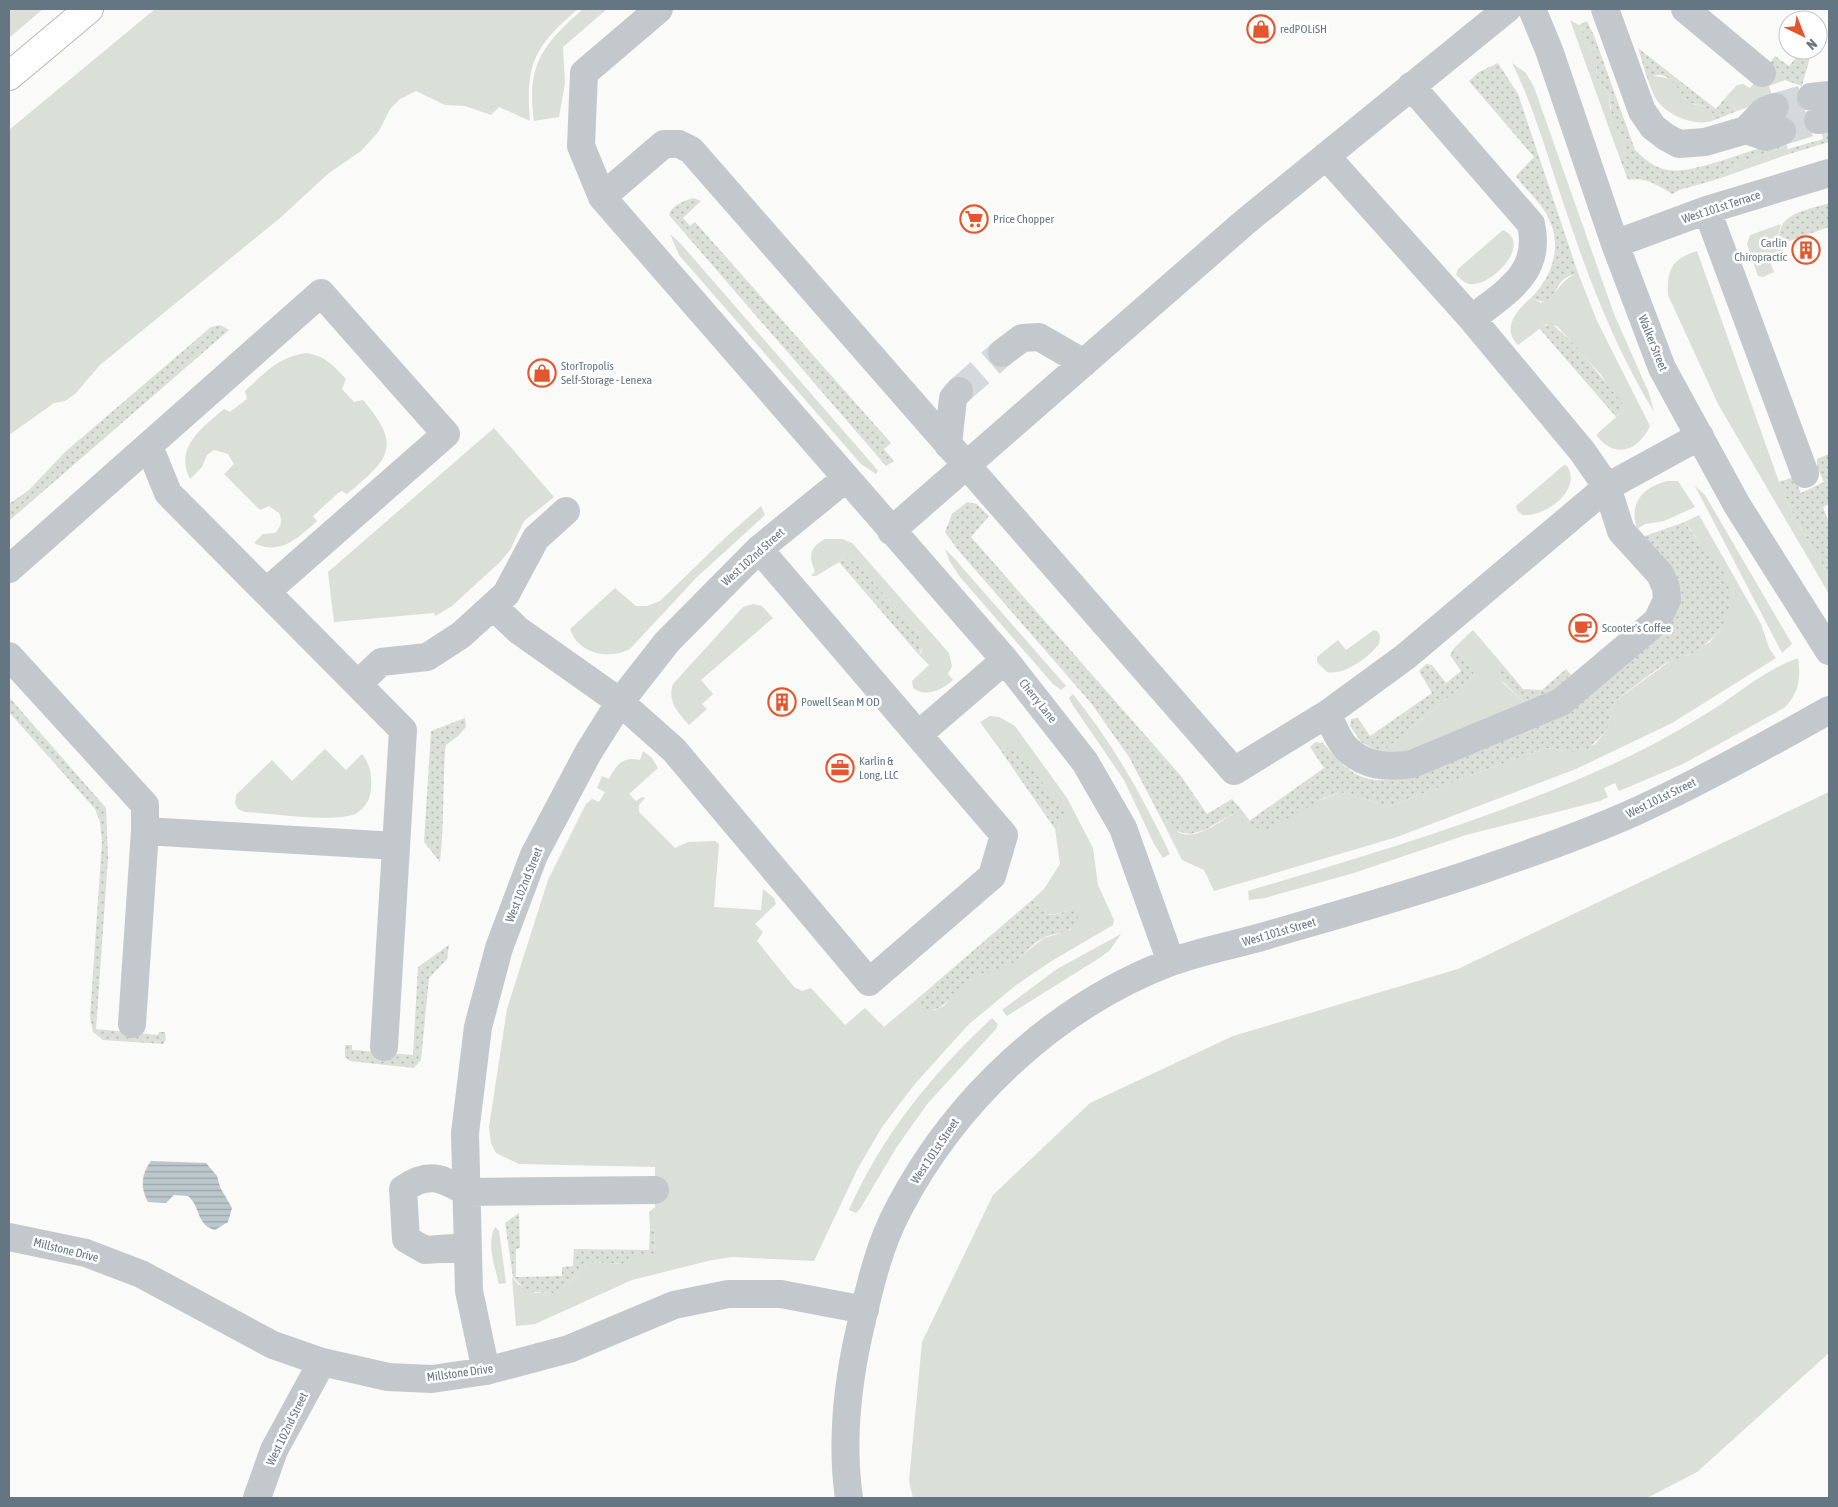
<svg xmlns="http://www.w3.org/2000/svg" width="1838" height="1507" viewBox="0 0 1838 1507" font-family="'Asap Condensed',sans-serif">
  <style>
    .grass { fill: #dadfd7 }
    .garden { fill: url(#garden-dots) }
    .water { fill: url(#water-rules) }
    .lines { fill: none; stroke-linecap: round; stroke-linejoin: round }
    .minor-tunnel { stroke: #d5d9db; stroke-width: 28; stroke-dasharray: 28 14; stroke-linecap: butt }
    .highway-casing { stroke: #b4b9bd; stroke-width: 30 }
    .minor { stroke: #c3c8cc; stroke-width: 28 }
    .highway { stroke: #fff; stroke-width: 28 }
    .labels { text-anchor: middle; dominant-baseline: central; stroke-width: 5; stroke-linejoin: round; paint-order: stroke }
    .poi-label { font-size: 12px; fill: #657683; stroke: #fff; text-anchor: start }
    .street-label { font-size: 12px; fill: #657683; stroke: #fff }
  </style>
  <defs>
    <pattern id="garden-dots" width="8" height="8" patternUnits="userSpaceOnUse" patternTransform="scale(1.25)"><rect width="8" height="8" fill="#dadfd7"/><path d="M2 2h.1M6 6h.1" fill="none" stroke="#b4b9b4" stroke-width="1.8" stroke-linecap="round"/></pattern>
    <pattern id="water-rules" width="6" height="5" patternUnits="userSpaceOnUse" patternTransform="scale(1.25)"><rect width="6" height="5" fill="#bbc7cb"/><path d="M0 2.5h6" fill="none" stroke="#9ca6aa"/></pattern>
  </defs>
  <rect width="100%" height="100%" fill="#fafaf8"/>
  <path class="grass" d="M 9,9 L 43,9 L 9,38 Z
    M 155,9 L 578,9 C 535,46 525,63 530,121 L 499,107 L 491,115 L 465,106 L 445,105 L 416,91 L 400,99 L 390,109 L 379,131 L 361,151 L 329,173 L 280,218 L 100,365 L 75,394 L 65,401 L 54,403 L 9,435 L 9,130 Z
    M 583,9 L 607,9 L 563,47 L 565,83 L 559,117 L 534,121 C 526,65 543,44 583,9 Z
    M 1570,20 L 1579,25 L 1596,59 L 1597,77 L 1609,96 L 1610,108 L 1620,135 L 1627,141 L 1627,152 L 1619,156 Z
    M 1512,63 L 1526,73 L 1534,87 L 1614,314 L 1649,393 L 1654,412 C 1614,346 1587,275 1563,202 C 1547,155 1534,107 1512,63 Z
    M 1767,67 L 1777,68 L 1785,76 L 1785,80 L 1769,86 L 1773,99 L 1737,111 L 1726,97 L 1737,85 L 1743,84 L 1750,88 Z
    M 1652,75 L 1670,79 L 1680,88 L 1685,99 L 1693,104 L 1705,107 L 1713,114 L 1712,121 C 1695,126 1671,117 1659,103 C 1653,96 1651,87 1647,78 Z
    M 1787,146 L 1789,154 L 1715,180 L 1742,162 Z
    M 1781,224 L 1777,240 L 1782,258 L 1770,262 L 1774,272 L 1763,277 L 1758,276 L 1747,244 L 1750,235 Z
    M 1503,230 C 1534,244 1490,288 1469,284 C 1464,283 1460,278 1456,275 L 1458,269 Z
    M 670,234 L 681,244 L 874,466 L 878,471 L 876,474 L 861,464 L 679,255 Z
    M 1697,251 L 1779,482 L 1795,518 L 1829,576 L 1829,594 L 1718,404 L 1668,295 C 1667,269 1672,259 1697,251 Z
    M 1578,273 L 1597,321 L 1650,426 C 1639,450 1616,460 1597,436 L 1598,433 L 1622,412 L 1602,376 L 1557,326 L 1546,324 L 1518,345 C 1501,328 1517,310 1531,298 L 1541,303 C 1559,295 1557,281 1578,273 Z
    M 307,353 C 325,356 334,366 346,379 L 342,389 L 354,402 L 363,400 C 403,447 389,459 347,494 L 342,491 L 338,493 L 313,516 L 317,521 C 298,538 280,556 254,543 L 263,534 L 275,533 C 281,527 283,521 279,513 L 269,506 L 260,510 L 224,474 L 234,464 L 228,454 L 214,450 L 207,455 L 202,467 L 190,479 C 174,447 202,428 224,409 L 230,412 L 247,399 L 245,391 C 265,373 279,356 307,353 Z
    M 494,428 L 554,497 L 524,521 L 510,550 L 500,562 L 452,606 L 435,616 L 434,613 L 334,622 L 328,572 Z
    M 1564,465 L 1567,466 C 1583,490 1544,518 1522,515 L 1517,510 L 1516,506 Z
    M 1667,481 L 1678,481 L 1695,507 L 1664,521 L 1645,524 L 1637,529 C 1629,504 1641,488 1667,481 Z
    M 1695,486 L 1705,495 L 1792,644 L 1782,653 Z
    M 761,506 L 765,515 L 697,577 L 630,649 C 609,660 578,654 570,629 L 615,588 L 636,606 L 647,606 L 660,601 L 726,537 Z
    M 1699,515 L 1761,624 L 1769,648 L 1776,658 L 1672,723 L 1576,769 L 1397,837 L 1214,891 L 1204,870 L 1182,860 L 1163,822 C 1169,825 1175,832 1183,834 C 1202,838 1225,818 1241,809 L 1255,828 L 1340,792 L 1389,806 L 1534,752 L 1548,748 L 1565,751 L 1594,745 L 1607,730 L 1614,702 L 1670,661 L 1689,655 L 1710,642 L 1720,629 L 1726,616 L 1728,581 L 1685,522 Z
    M 825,539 L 842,539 L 852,543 L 949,653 L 952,666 L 948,674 L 953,680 C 942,690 926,698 913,688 L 912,681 L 929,665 L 919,655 L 922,651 L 918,632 L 852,559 L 846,558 L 816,576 L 811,576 L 815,571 C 808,556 810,547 825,539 Z
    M 945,549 L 954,558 L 1066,686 L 1061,690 L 1053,684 L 960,577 L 950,562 Z
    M 753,604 L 762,606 L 773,618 L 701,680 L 713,694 L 702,704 L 707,709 L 689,725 C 678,712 667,702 673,684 L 743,607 Z
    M 1374,630 L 1377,631 L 1380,635 L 1379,644 C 1369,657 1344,676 1327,672 L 1317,662 L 1317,657 L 1338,640 L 1346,650 Z
    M 1473,630 L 1502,664 L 1497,669 L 1503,683 L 1527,705 L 1402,753 L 1381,753 L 1475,675 L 1455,647 Z
    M 1798,658 C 1801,678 1799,694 1784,708 L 1683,764 L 1619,791 L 1615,783 L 1604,788 L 1608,797 L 1600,801 L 1466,835 L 1354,873 L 1265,898 L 1249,900 L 1248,891 C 1378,852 1509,814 1632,755 C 1662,740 1692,723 1720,705 C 1745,688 1770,668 1798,658 Z
    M 1073,694 C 1113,744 1143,797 1170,854 L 1163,858 L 1154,844 L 1124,780 L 1072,704 L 1069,698 Z
    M 990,716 L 999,717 L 1015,726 L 1067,798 L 1093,848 L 1098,885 L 1114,920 L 1113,925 L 1050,962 L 1015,986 L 968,1025 L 914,1085 L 882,1127 L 857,1170 L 814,1261 L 732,1257 L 712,1260 L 632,1280 L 535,1324 L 516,1326 L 512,1277 L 518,1284 L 535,1293 L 554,1293 L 570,1282 L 589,1262 L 624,1264 L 629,1255 L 654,1255 L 655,1230 L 650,1229 L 649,1212 L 655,1207 L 655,1167 L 519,1164 L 496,1153 L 491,1143 L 489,1127 L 507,1009 L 548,880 L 586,804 L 592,799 L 599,802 L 605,792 L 597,788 L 602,776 L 609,779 C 616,765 623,756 640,760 L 643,751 L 652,758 L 658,768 L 629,794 L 636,801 L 642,797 L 645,798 L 639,805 L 639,812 L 675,848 L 688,842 L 715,841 L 719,844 L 714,907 L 761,910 L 763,889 L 774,898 L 776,904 L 755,924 L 763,932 L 757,941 L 794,987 L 802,991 L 811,988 L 845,1025 L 865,1008 L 884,1027 L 916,1000 L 923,1006 L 935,1010 L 944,1006 L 957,990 L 976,975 L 1008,966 L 1044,938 L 1071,930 L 1072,909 C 1047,917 1051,918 1032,900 L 1044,889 L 1060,864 L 1055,829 L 1063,821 L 1007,748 L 1001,751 L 980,722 Z
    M 325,749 L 346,770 L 362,754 C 370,764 372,775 371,787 C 371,798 366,807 357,813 C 338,824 269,813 245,812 L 238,809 L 235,803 L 236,795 L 272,760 L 292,781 Z
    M 1829,792 L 1829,1353 L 1697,1472 L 1647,1498 L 913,1498 L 909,1481 L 922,1342 L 993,1195 L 1090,1103 L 1233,1036 L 1458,969 Z
    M 1121,934 L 1110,950 L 1101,957 L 1007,1016 L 1002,1010 L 1057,969 Z
    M 992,1018 L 998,1024 L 996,1029 L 928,1103 L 896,1148 L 860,1209 L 856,1213 L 849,1210 C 882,1135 933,1073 992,1018 Z
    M 495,1227 L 499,1231 L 506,1283 L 499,1284 C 495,1267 486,1244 495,1227 Z"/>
  <path class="garden" d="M 1587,21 L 1595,38 L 1635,150 C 1645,159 1654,168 1668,170 C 1691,175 1760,147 1785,139 L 1787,146 L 1742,162 L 1715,180 L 1679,190 L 1672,194 C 1657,185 1646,177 1628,180 L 1619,156 L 1627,152 L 1627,141 L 1620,135 L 1612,116 L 1609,96 L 1597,77 L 1596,59 L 1579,25 Z
    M 1638,48 L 1716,109 L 1726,97 L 1737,111 L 1712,121 L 1713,114 L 1705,107 L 1688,102 C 1678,89 1668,66 1647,78 Z
    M 1802,50 L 1812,50 L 1802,86 L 1785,80 L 1785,76 L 1777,68 L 1767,67 L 1775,56 L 1789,66 Z
    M 1498,63 L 1518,94 L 1578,273 C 1575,275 1570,275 1567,277 C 1551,287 1556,310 1531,298 C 1555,274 1564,240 1544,210 C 1536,198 1524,188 1516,176 L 1534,157 L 1469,81 L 1479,72 Z
    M 1829,128 L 1829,142 L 1789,154 L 1788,149 L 1823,139 L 1821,130 Z
    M 693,198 L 701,201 L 683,218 L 690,226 L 695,222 L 891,443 L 884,449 L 894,461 L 886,466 L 669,215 C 672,205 684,201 693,198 Z
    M 1829,203 L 1829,227 L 1781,244 L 1785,256 L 1782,258 C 1771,215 1793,214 1829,203 Z
    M 1551,323 L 1576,346 L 1623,404 L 1622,412 L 1616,417 L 1539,328 Z
    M 220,325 L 229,330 L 9,521 L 9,504 L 29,490 L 65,452 L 211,327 Z
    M 1829,454 L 1829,504 L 1823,507 L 1829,523 L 1829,576 L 1795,518 L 1779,482 L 1791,478 L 1795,480 L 1801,493 L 1824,482 L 1817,467 L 1817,459 Z
    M 967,502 L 977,504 L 989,516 L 971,537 L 1181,776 L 1207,814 L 1232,799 L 1241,809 L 1205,830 L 1190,834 L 1175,831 L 1163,822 L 1129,757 L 1091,703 L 958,550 L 945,532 L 952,514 Z
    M 1685,522 C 1697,543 1719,559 1728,581 C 1740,611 1714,644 1688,655 C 1681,659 1673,659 1666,663 C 1648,675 1631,689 1614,702 L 1607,730 L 1588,749 L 1573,752 L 1548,748 L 1534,752 L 1389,806 L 1340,792 L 1324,798 L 1269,829 L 1255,828 L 1249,821 L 1324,768 L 1310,747 L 1315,742 L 1323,743 C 1348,773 1364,787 1405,777 L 1670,623 L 1642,537 Z
    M 846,558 L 852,559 L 918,632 L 922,647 L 919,655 L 839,562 Z
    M 1455,647 L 1475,675 L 1381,753 L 1361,742 L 1350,726 L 1351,719 L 1358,718 L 1370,736 L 1432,693 L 1419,671 L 1426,664 L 1432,665 L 1446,683 L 1461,671 L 1450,655 Z
    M 1502,664 L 1523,689 L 1542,690 L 1566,669 L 1571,675 L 1553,691 L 1525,703 L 1496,675 L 1497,669 Z
    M 9,697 L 106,808 L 108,858 L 96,1029 L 158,1035 L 159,1032 L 165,1032 L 166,1040 L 163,1044 L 103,1040 L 93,1032 L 90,1017 L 102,842 L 100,822 L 95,809 L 9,712 Z
    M 465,718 L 466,727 L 458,736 L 446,745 L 445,750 C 443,787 444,825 440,862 L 424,842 L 431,731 Z
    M 1007,748 L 1022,754 L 1065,814 L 1063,821 L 1055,829 L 1001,751 Z
    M 1032,900 C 1051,918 1047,918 1072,909 L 1079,914 C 1072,939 1060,929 1043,938 C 1030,945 1021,959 1007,967 C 997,972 983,971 974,977 C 964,984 945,1007 936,1009 C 927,1012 922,1006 916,1000 Z
    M 449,945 L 447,959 L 429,978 L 421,1060 L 414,1068 L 350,1061 L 345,1057 L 345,1045 L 352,1045 L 352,1050 L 413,1055 L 418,967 Z
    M 519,1213 L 520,1248 L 516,1249 L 516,1277 L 562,1276 L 562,1267 L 573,1266 L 574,1249 L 649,1250 L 650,1229 L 655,1230 L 654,1255 L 630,1255 L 625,1264 L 589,1262 L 570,1282 L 554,1293 L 528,1292 L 513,1277 L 505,1223 Z"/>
  <path class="water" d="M 151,1161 L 206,1163 L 217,1176 L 220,1187 L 232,1208 L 228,1222 L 215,1230 C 196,1225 201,1207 188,1196 L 174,1195 L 166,1203 L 148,1202 C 140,1188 141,1174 151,1161 Z"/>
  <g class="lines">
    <path class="minor-tunnel" d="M 1775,107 L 1811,97
      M 1782,131 L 1818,120
      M 959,391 L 1002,353"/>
    <g class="highway-casing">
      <path id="highway" d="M 9,76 L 89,9"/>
    </g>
    <path class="minor" d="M 659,9 L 584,73 L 581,146 L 602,197 L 1005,660 L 1085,762 L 1123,828 L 1171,962
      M 1532,9 L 1549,50 L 1615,244 L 1662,368 L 1737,505 L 1829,651
      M 1605,9 L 1642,111 L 1653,127 L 1666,137 L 1679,144 L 1705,142 L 1746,130 L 1764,111 L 1775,107
      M 1685,9 L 1762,73
      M 1411,86 L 1531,224 C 1542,274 1506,291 1472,319
      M 1811,97 L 1829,95
      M 1818,120 L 1829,118
      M 1746,130 L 1766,137 L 1782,131
      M 1326,156 L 1472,319 L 1582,451 L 1607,487 L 1621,531 L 1660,574 L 1666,588 L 1667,600 L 1657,621 L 1561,702 L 1412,764 C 1388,768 1365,767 1346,748 C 1338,740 1333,725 1327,714
      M 602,197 L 664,144 L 679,144 L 691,150 L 1234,771 L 1327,714 L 1405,657 L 1607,487 L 1700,436
      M 1707,210 L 1805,474
      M 1615,244 L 1707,210 L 1829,173
      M 1002,353 L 1022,338 L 1039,337 L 1084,363
      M 948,445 L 953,398 L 959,391
      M 149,446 L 168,493 L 403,730 L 384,1047
      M 891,531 L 1245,222 L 1507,9
      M 9,569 L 321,293 L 446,434 L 266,592
      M 493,606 L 518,630 L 620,702 L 674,750 L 869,982 L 992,876 L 1004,835 L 759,549
      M 9,656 L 145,805 L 145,831 L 396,846
      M 358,684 L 381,662 L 427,657 L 461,635 L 506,594 L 536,538 L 566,511
      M 919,734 L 1005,660
      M 132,1024 L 145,831
      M 9,1237 L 86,1253 L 141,1274 L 273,1345 L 322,1362 L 388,1377 L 432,1379 L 486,1371 L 569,1349 L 674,1305 L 728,1294 L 781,1294 L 865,1310
      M 468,1247 L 425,1250 L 406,1239 L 403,1189 C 429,1171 441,1178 467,1192 L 655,1190
      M 486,1371 L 469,1291 L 465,1133 L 478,1027 L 499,948 L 534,855 L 588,753 L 620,702 L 667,642 L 759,549 L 845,479
      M 257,1498 L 274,1450 L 322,1362
      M 849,1498 C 841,1443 847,1387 859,1333 C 869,1290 878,1247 899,1208 C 956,1099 1055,1006 1171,962 C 1201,951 1234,945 1265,936 C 1340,914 1416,893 1490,867 C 1540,850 1591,832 1639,810 C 1704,780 1767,745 1829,710"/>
    <use href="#highway" class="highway"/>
  </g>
  <defs>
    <g id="shop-ring" transform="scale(1.4375)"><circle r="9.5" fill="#fff" stroke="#e4572e" stroke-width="1.5"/><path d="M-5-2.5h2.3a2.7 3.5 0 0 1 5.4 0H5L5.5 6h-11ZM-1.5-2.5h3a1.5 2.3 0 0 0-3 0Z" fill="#e4572e"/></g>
    <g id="supermarket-ring" transform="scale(1.4375)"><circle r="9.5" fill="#fff" stroke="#e4572e" stroke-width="1.5"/><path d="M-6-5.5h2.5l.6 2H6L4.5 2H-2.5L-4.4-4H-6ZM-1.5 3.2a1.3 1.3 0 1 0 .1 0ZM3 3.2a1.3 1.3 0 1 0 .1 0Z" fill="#e4572e"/></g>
    <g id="building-ring" transform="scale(1.4375)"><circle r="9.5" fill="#fff" stroke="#e4572e" stroke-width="1.5"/><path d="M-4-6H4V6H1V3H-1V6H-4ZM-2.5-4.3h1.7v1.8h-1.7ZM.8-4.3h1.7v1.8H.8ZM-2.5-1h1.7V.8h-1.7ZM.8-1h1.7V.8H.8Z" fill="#e4572e"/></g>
    <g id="cafe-ring" transform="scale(1.4375)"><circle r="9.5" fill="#fff" stroke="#e4572e" stroke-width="1.5"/><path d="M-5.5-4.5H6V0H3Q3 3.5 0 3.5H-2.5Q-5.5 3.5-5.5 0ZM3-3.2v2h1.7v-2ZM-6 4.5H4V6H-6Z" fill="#e4572e"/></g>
    <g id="office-ring" transform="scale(1.4375)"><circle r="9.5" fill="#fff" stroke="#e4572e" stroke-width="1.5"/><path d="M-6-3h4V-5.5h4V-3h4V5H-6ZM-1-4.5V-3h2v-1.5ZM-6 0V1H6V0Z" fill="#e4572e"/></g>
  </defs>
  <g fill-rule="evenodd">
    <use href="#shop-ring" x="1261" y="29"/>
    <use href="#supermarket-ring" x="974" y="219"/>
    <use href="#building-ring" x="1806" y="250"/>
    <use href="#shop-ring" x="542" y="373"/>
    <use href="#cafe-ring" x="1583" y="628"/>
    <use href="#building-ring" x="782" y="702"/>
    <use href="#office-ring" x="840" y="768"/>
  </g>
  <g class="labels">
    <g class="poi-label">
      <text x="1280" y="29">redPOLiSH</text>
      <text x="993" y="219">Price Chopper</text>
      <text x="1787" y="243" text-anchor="end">Carlin<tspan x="1787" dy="14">Chiropractic</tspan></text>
      <text x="561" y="366">StorTropolis<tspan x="561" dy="14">Self-Storage - Lenexa</tspan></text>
      <text x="1602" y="628">Scooter's Coffee</text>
      <text x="801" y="702">Powell Sean M OD</text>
      <text x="859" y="761">Karlin &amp;<tspan x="859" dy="14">Long, LLC</tspan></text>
    </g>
    <g class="street-label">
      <text transform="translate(1721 207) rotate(-18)">West 101st Terrace</text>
      <text transform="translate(1653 343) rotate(68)">Walker Street</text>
      <text transform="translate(753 557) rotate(-42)">West 102nd Street</text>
      <text transform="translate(1038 701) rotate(51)">Cherry Lane</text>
      <text transform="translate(1661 798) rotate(-26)">West 101st Street</text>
      <text transform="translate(524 885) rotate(-68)">West 102nd Street</text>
      <text transform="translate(1279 932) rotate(-16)">West 101st Street</text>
      <text transform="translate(935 1151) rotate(-56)">West 101st Street</text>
      <text transform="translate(66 1250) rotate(14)">Millstone Drive</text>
      <text transform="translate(460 1373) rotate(-8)">Millstone Drive</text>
      <text transform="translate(287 1429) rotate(-64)">West 102nd Street</text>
    </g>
  </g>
  <rect width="1838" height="1507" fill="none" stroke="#657683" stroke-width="20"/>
  <g transform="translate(1803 35) rotate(137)"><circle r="24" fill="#ffffff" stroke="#c1c8cd"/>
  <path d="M0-4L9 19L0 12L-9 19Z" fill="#e4572e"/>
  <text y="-8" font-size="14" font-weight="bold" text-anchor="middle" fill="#657683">N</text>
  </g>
</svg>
